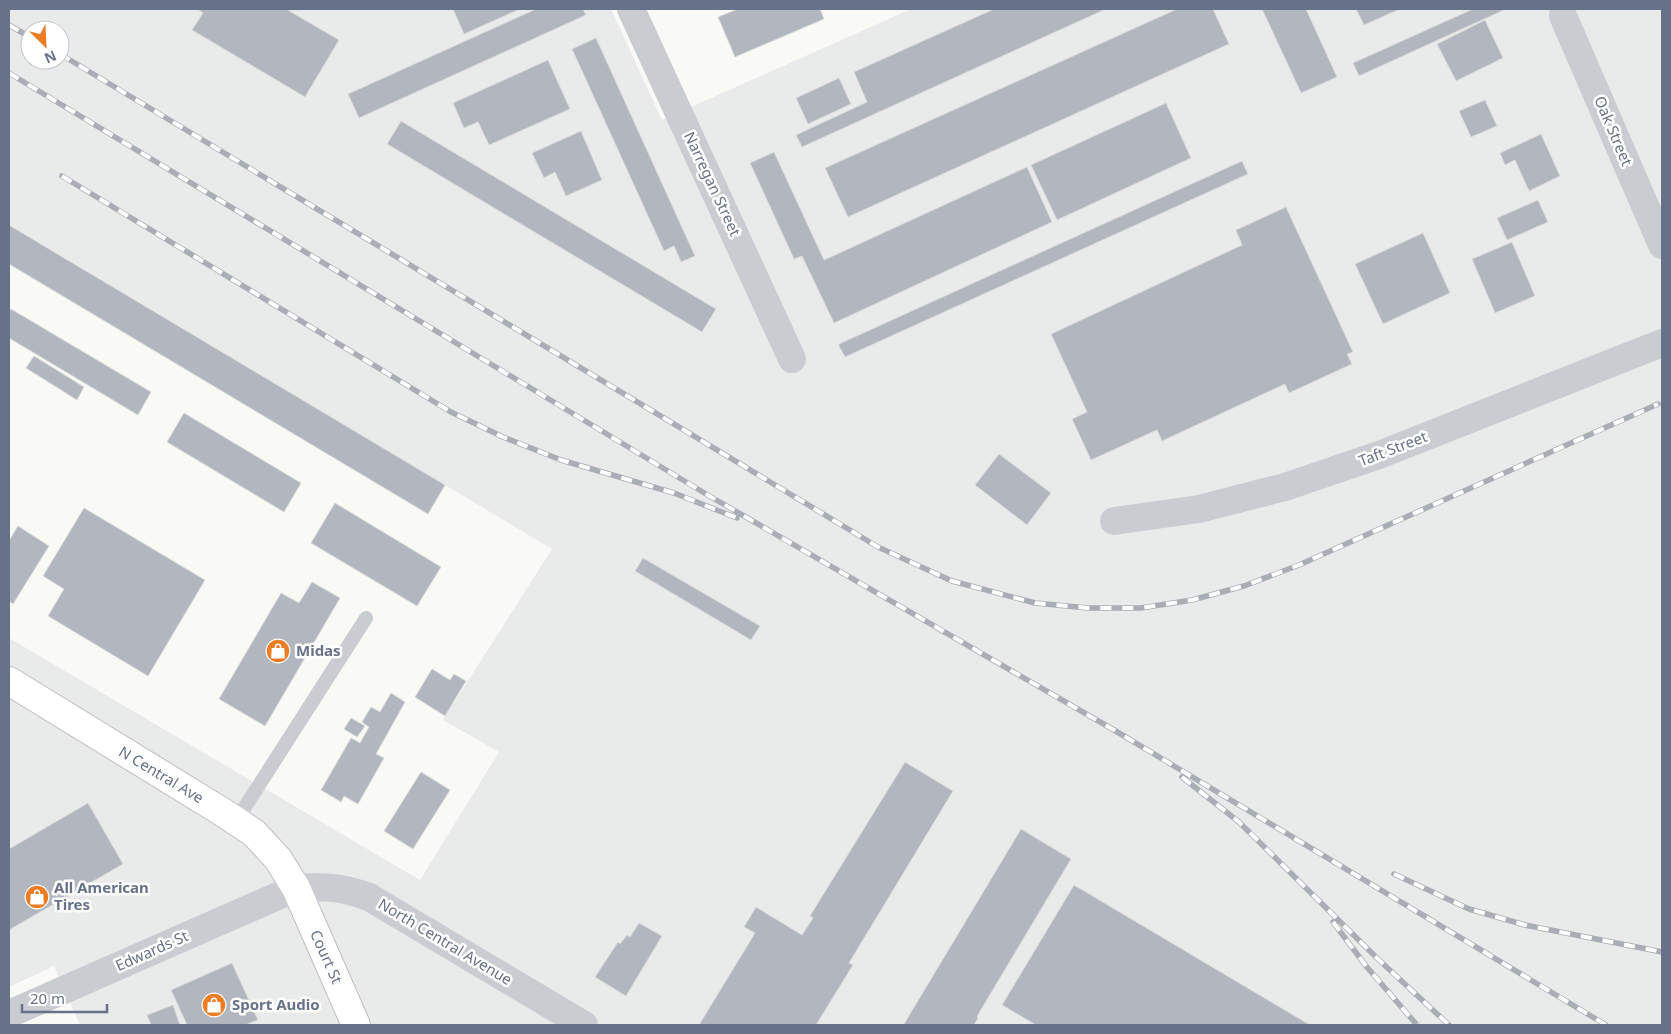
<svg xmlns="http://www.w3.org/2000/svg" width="1671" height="1034" font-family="'Noto Sans',sans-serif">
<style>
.built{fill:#e9eaea;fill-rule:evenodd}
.building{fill:#b1b6bf;stroke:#dadbd9}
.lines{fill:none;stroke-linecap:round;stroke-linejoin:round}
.primary-casing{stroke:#bcbec4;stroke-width:30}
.service{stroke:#c9ccd0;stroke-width:14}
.minor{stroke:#c9ccd0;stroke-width:28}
.tertiary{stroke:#c9ccd0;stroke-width:28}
.primary{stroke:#fff;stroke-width:28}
.rail-casing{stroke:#a9adb5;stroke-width:5.5}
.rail{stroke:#fff;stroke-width:4;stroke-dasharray:11;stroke-linecap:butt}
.labels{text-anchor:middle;stroke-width:5;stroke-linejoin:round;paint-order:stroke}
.street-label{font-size:15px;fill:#677289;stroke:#fff}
.poi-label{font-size:15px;font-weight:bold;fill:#677289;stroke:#fff;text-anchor:start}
</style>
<rect width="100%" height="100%" fill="#f9f9f6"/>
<path class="built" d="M9,9h602l51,111 249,-111h751v1016h-1582l-26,-59 -45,21v-349l411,242 79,-128 -56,-32 109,-171 -543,-325zM30,30h30v30h-30z"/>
<path class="building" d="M197,9h89l53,31 -34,57 -113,-67 11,-17z
M453,9h67l-56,25z
M536,9h47l3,6 -227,103 -11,-24z
M738,9h82l4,10 -89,38 -17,-40z
M994,9h112l-304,138 -6,-12 71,-33 -13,-30z
M1177,9h36l16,35 -381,173 -23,-49z
M1262,9h44l31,68 -36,16z
M1356,9h44l-36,16z
M1473,9h33l-147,67 -6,-13z
M1485,20l18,38 -47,23 -19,-37z
M596,38l99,218 -14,6 -7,-16 -10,5 -92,-202z
M548,60l22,49 -81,36 -11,-23 -14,6 -11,-25z
M839,78l12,26 -43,20 -12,-26z
M1485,100l12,26 -26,11 -12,-26z
M1166,103l25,55 -134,62 -26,-55z
M401,121l315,188 -14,23 -315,-188z
M581,131l21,49 -36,16 -11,-24 -11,6 -12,-25z
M1541,134l19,42 -31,15 -14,-31 -10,5 -5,-12z
M774,152l50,108 203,-93 25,55 -218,101 -32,-67 -8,3 -44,-96z
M1242,161l6,13 -403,183 -6,-11v-2z
M1538,200l10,22 -41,18 -10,-22z
M1286,207l67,145 -6,2 5,10 -63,29 -4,-9 -123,57 -5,-11 -66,30 -19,-41 15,-7 -36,-78 191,-89 -6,-15z
M9,225l436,260 -17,29 -419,-250z
M1423,233l27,60 -67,31 -28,-60z
M1512,242l23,54 -40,17 -23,-54z
M11,309l140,83 -13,23 -129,-77v-26z
M34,356l50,31 -7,13 -51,-32z
M184,413l117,70 -17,29 -117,-70z
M999,454l52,39 -24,32 -52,-40z
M335,503l106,64 -24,39 -106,-63z
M84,508l121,72 -57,96 -100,-60 16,-27 -21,-13z
M18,526l31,20 -36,58 -4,-3v-60z
M643,558l117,68 -9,14 -116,-69z
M312,582l28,16 -75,128 -46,-27 62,-106 18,10z
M432,669l18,11 4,-6 12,7 -21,35 -30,-19z
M391,693l14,9 -29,52 8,4 -26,46 -14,-8 -3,6 -20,-12 30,-52 9,5 9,-16 -7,-5 9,-15 9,5z
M351,718l14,8 -8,11 -13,-8z
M905,762l48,29 -104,172 4,2 -37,60h-117l56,-92 -11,-6 12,-20 46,28 11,-17 -3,-2z
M421,772l29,18 -37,59 -29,-18z
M88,803l35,61 -114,66v-81z
M1021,829l50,30 -92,154 -2,4 1,1 -4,7h-67l-3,-1z
M1074,885l236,140h-274l-34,-20z
M639,923l23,13 -36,60 -31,-19 23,-35 2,2 7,-9 3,2z
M232,963l26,57 -13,5h-58l-16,-35z
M173,1005l7,20h-29l-4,-10z"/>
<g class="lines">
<g class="primary-casing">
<path id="primary" d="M9,681l215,132 30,20 24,26 18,29 60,137"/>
</g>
<path class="service" d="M236,821l130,-203"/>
<path class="minor" d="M631,9l161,350
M1563,16l99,229
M1114,521l85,-12 86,-22 94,-32 283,-112"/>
<path class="tertiary" d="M9,1014l287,-126c30,-2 45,-1 73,9l215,128"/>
<use href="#primary" class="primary"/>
<g class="rail-casing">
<path id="rail" d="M9,25l21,12
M60,54l818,493 74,34 83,22 53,5h53l51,-8 52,-14 55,-21 359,-161
M9,73l697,421 408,236 492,295
M62,176l389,236 52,25 58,23 113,33 63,25
M1182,777l57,45 140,138 70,65
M1394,874l75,35 56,16 137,27
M1333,922l33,44 51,59"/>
</g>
<use href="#rail" class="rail"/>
</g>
<defs>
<g id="shop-disc" transform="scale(1.25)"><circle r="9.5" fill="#ec7d24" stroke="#fff"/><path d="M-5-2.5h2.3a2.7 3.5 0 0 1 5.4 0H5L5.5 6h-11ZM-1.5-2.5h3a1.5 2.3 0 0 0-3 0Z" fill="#fff"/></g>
</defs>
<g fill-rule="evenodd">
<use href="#shop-disc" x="278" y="651"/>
<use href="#shop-disc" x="37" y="897"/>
<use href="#shop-disc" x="214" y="1005"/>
</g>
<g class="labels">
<g class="street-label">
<text transform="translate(1613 131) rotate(67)" y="5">Oak Street</text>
<text transform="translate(712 184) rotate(65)" y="5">Narregan Street</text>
<text transform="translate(1393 449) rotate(-21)" y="5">Taft Street</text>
<text transform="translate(161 775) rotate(31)" y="5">N Central Ave</text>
<text transform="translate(445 942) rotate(31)" y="5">North Central Avenue</text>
<text transform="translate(152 951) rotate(-24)" y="5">Edwards St</text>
<text transform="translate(326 957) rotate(66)" y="5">Court St</text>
</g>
<g class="poi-label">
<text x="296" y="656">Midas</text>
<text x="54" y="893">All American<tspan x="54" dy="17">Tires</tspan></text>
<text x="232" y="1010">Sport Audio</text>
</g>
</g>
<rect width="1671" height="1034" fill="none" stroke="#677289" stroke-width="20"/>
<g transform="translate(45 45) rotate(156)"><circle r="24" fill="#ffffff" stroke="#c2c7d0"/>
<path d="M0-4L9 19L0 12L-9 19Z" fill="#ec7d24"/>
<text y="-8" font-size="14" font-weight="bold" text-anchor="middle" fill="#677289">N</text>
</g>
<path d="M22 1004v8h85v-8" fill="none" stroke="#677289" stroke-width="2.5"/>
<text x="30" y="1004" font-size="15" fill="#677289" stroke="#ffffff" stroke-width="4" paint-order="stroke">20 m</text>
</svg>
